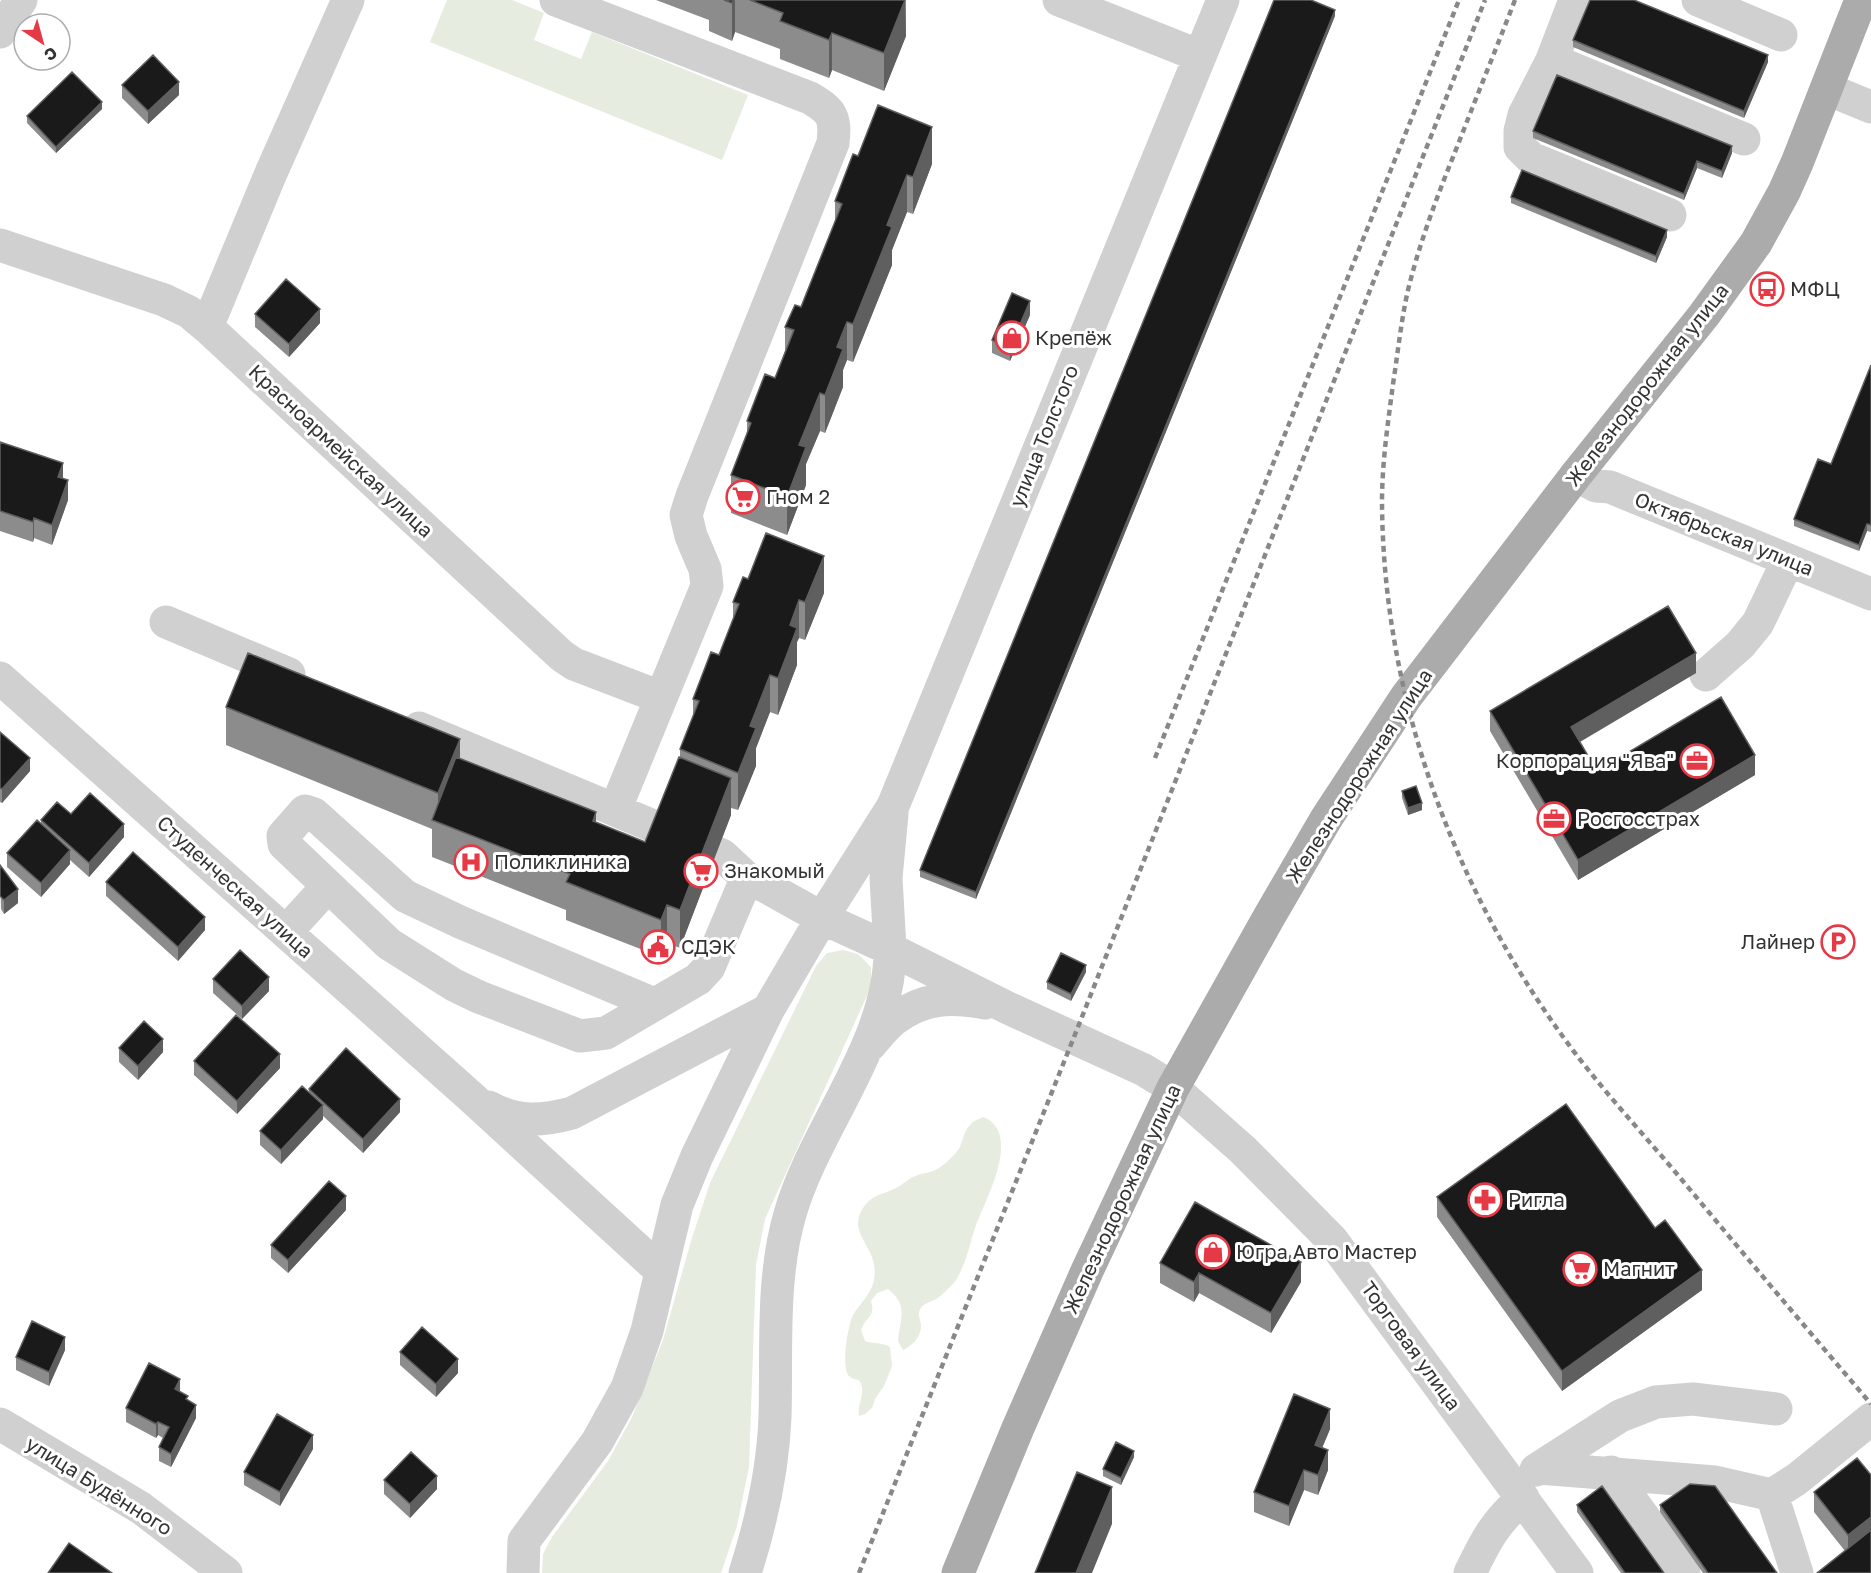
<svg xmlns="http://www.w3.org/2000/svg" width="1871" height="1573" font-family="'Golos Text',sans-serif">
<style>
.green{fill:#e6ecdf}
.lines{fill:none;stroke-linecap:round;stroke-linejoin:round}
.minor{stroke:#d0d0d0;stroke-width:33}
.major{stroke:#ababab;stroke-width:33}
.rail{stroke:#888;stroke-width:4.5;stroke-dasharray:6 4.5;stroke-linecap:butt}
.wall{fill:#8c8c8c}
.shaded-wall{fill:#5f5f5f}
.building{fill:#1a1a1a;stroke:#5f5f5f;stroke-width:1.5}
.labels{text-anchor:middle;stroke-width:6;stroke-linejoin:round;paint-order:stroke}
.poi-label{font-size:20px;fill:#333;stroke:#fff;text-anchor:start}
.street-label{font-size:20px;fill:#333;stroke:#fff}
</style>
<rect width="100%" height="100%" fill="#fff"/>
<path class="green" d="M447,0h65l32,13 -10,27 47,19 11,-27 156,63 -26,65 -292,-118z
M843,950l15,4 13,13v20l-106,232 -9,46 -7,202 -12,59 -16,47h-179l1,-19 9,-17 56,-76 24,-44 31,-77 28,-99 19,-58 106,-217 11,-13z
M983,1117c12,4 18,15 18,28 1,26 -17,59 -26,83 -6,18 -9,36 -19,52 -5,6 -13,15 -20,19 -5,3 -12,4 -15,9 -5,7 0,11 0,18 0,11 -9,20 -18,24l-5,-9c2,-23 11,-35 -10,-52l-11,4 -6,8c5,16 -5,15 -10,29l4,11c9,3 17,1 25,6l2,19 -8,20 -9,13 -3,9 -7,6 -6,2c-2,-13 8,-24 0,-36 -3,-1 -6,-1 -9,-3 -10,-7 -2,-52 3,-62 6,-10 16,-19 20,-31 11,-37 -32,-49 -7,-80 8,-10 22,-11 32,-17 5,-3 10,-8 15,-10 8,-4 18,-4 26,-9 7,-5 15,-12 20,-19 4,-8 5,-19 12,-25 2,-3 8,-5 12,-7z"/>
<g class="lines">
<path class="minor" d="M1059,0l141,56
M1575,0l-23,60 -28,55 -4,16v16l11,11 139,57
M1698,0l83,35
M0,32l21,-32
M1552,60l192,79
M1827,89l44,18
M0,245l164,55 25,12 18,15 355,329 12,8 86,33
M207,327l64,-154 77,-173
M1576,475l20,11 14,1 261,107
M166,622l123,52
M1706,675l34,-30 18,-22 30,-63
M0,678l470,418 191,175
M419,728l196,82 92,-224 -2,-17 -14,-33 -5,-21 6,-19 141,-353c3,-26 -1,-32 -23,-45l-254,-98
M615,810l50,21
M892,814l-6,64 4,71 118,59 136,62 29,18 70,62 89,90 245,333
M717,853l5,2 30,28
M286,932l42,-46
M654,1004l-194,-82 -55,-26 -91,-82 -9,-3 -22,25 1,8 105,100 65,41 25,12 101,39 26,-3 92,-54 11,-12 33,-78 10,-6 9,1 61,34 71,-112 330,-806
M870,1045c8,-9 16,-20 26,-27 29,-21 56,-21 89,-15
M489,1107c28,16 53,14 83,6l196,-103
M0,1424l141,84 85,65
M1539,1468l176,14 57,13 25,-16 74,-60
M1536,1470l84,-54 36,-14 37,-3 83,10
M1611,1472l73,101
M1772,1495l25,78
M523,1573l1,-32 73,-99 30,-54 20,-57 30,-126 20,-49 71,-146 54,-92 68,31c1,93 -75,178 -100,265 -19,65 -13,137 -15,203 -2,53 -14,106 -30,156
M1470,1573c16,-33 25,-51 53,-75"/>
<path class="major" d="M958,1573l60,-145 69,-157 86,-183 96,-171 57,-98 80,-122 170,-222 128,-160 52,-72 28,-51 13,-29 64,-163"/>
<path class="rail" d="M1515,0c-19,49 -39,98 -58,147 -19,47 -37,94 -49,143 -7,31 -10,62 -15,94 -5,39 -11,78 -11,118 1,190 68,378 179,532 35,49 77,94 116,140 64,77 129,154 194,230
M1155,758l304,-758
M859,1573l215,-536 411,-1037"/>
</g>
<path class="wall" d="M656,0h250v36l-22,55 -52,-21 -3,8 -49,-19v-10l-45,-17 -3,9 -23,-10v-11z
M1335,16l-359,883 -56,-22v-7z
M1573,40l195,22 -24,56 -171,-71z
M122,85l57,10 -31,29 -26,-26z
M102,109l-46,44 -29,-30v-7z
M1533,131l199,22 -10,25 -25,-10 -13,32 -151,-62z
M858,156l74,8 -19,50 -6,-2 -15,38v15l-39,97 -6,-2 -4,10v17l-18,46 -5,-2 -14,33v21l-19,50 -56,-22v-38l16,-41v-13l28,-43 10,-27v-24l16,-20 34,-85v-21z
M1511,197l156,40 -11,26 -145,-60z
M255,314l65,9 -31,34 -34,-30z
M1030,315l-20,46 -18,-8v-13z
M1871,365v167l-4,-1 -8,20 -65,-25v-7l37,-55z
M0,442l63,36 5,22 -16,45 -18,-7 -1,4 -33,-11z
M748,579l76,14 -19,47 -6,-2 -2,4v23l-19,50 -8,-3 -14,36v18l-18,44 -7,-2v7l-51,133 -13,-5 -6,14 -95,-37v-10l-134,-53v-28l-206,-84v-38l234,52 136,64 49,19 35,-84v-9l13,-32v-18l26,-44 14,-36v-17z
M1696,673l-116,69 17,29 158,4 -177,105 -88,-149v-20z
M0,732l30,39 -28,32 -2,-1z
M1402,791l20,19 -14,5 -6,-17z
M71,814l53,23 -35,40 -19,-17v4l-29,33 -34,-30v-14l34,-30v-3z
M0,865l18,38 -14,11 -3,-5z
M106,882l99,48 -27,31 -72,-65z
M1086,972l-15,29 -24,-12v-7z
M213,979l56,12 -27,28 -29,-26z
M119,1048l44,4 -25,28 -19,-18z
M194,1061l86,7 -43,46 -43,-39z
M309,1089l91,23 -37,41 -40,-37v3l-42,45 -21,-19v-14l49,-39z
M1437,1197l218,31 47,62 -140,101 -125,-174z
M346,1210l-58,63 -17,-15v-13z
M1160,1263l141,19 -30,51 -72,-40 -5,9 -34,-19z
M65,1350l-16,36 -33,-16v-13z
M400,1352l58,21 -22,24 -36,-32z
M180,1392l8,9 8,17 -25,49 -12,-6v-14l4,-9 -5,-3 -2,3 -30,-16v-14z
M1330,1429l-8,19 6,22 -10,25 -14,-5 -15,36 -35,-14v-20z
M313,1449l-33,57 -36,-21v-13z
M1134,1457l-13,28 -18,-9v-7z
M1871,1475v98l-26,-22 -31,-39v-20z
M384,1480l53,9 -27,29 -26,-24z
M1577,1505l87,68h-43l-44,-61z
M1660,1505l117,68h-74l-43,-61z"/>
<path class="shaded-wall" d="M733,0h2v32l-3,9v-38z
M905,0l1,36 -22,55v-38z
M1335,10v6l-359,883v-7z
M832,33v37l-3,8v-38z
M1768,55v7l-24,56v-7z
M179,82v13l-31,29v-13z
M102,102v7l-46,44v-6z
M932,127v37l-19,50v-37z
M1732,146v7l-10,25v-7z
M1697,161v7l-13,32v-6z
M907,175v37l-15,38v15l-39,97v-38l34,-99z
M1667,230v7l-11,26v-7z
M1030,301v14l-20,46v-13z
M320,309v14l-31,34v-13z
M847,322v38l-4,10v17l-18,46v-38l12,-48z
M820,393v38l-14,33v21l-19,50v-38l12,-52z
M63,463v20l-5,-6z
M68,480v20l-16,45v-20z
M34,518v20l-1,4v-20z
M1867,524v7l-8,20v-6z
M824,556v37l-19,47v-38z
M799,600v38l-2,4v23l-19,50v-37l12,-53z
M1696,653v20l-125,74v-20z
M770,675v37l-14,36v18l-18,44v-37l12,-47z
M460,739v38l-22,45v-29z
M1755,755v20l-177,105v-20z
M30,758v13l-28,32v-14z
M731,778v37l-51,133v-38z
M1422,803v7l-14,5v-7z
M596,812v38l-3,-29z
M124,824v13l-35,40v-14z
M70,850v14l-29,33v-14z
M18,889v14l-14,11v-14z
M667,905v38l-6,14v-37z
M205,917v13l-27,31v-14z
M1086,965v7l-15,29v-7z
M269,977v14l-27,28v-13z
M163,1039v13l-25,28v-14z
M280,1054v14l-43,46v-13z
M400,1099v13l-37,41v-14z
M323,1105v14l-42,45v-14z
M346,1196v14l-58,63v-13z
M1301,1262v20l-30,51v-20z
M1702,1270v20l-140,101v-20z
M1199,1273v20l-5,9v-20z
M65,1337v13l-16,36v-14z
M458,1359v14l-22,24v-13z
M180,1379v14l-5,-4z
M196,1405v13l-25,49v-13z
M1330,1409v20l-15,36v-20z
M158,1422v13l-2,3v-14z
M313,1435v14l-33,57v-14z
M1328,1450v20l-10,25v-20z
M1134,1451v6l-13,28v-7z
M1304,1470v20l-15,36v-20z
M437,1476v13l-27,29v-14z
M1112,1487v37l-20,49h-16z
M1871,1517v20l-23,18v-20z"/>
<path class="building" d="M724,0h9l-1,3z
M750,0h155l-21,53 -52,-20 -3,7 -49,-19 3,-8z
M1274,0h37l24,10 -359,882 -56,-22z
M1590,0h44l134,55 -24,56 -171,-71z
M153,55l26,27 -31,29 -26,-26z
M72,72l30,30 -46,45 -29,-31z
M1557,75l175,71 -10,25 -25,-10 -13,33 -151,-63z
M878,105l54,22 -19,50 -6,-2 -20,50 5,2 -39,97 -6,-2 -10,25 6,2 -18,46 -5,-2 -21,52 7,2 -19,50 -56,-22 20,-52 -4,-2 18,-47 10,4 19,-48 -9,-3 10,-22 6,2 41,-103 -7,-3 18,-47 5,2z
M1522,170l145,60 -11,26 -145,-59z
M286,279l34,30 -31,35 -34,-30z
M1012,293l18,8 -20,47 -18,-8z
M1871,365v160l-4,-1 -8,21 -65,-26 24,-60 13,5z
M0,442l63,21 -5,14 10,3 -16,45 -18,-7 -1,4 -33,-11z
M766,533l58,23 -19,46 -6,-2 -9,25 7,3 -19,50 -8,-3 -20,51 6,2 -18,45 -58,-24 19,-48 -6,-2 18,-47 8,3 20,-51 -6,-2 10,-25 5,2z
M1668,606l28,47 -125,74 26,44 124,-74 34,58 -177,105 -88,-149z
M248,653l212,86 -22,54 -212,-86z
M0,732l30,26 -28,31 -2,-1z
M456,757l140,55 -3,9 52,21 34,-85 52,21 -51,132 -13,-5 -6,15 -95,-38 4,-8 -138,-54z
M1416,786l6,17 -14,5 -6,-17z
M90,793l34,31 -35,39 -48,-43 16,-18 14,12z
M37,820l33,30 -29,33 -34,-30z
M133,852l72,65 -27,30 -72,-65z
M0,865l18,24 -14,11 -4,-4z
M240,950l29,27 -27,29 -29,-27z
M1061,953l25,12 -15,29 -24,-12z
M236,1015l44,39 -43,47 -43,-40z
M144,1021l19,18 -25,27 -19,-18z
M346,1048l54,51 -37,40 -54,-50z
M302,1086l21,19 -42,45 -21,-19z
M1566,1104l89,124 10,-8 37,50 -140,101 -125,-174z
M329,1181l17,15 -58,64 -17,-15z
M1195,1202l106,60 -30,51 -72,-40 -5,9 -34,-19z
M32,1321l33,16 -16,35 -33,-15z
M422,1327l36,32 -22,25 -36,-32z
M149,1363l31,16 -5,10 13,7 -2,3 10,6 -25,49 -12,-7 10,-20 -11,-5 -2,2 -30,-16z
M1294,1394l36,15 -15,36 13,5 -10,25 -14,-5 -15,36 -35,-14z
M277,1414l36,21 -33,57 -36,-20z
M1116,1442l18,9 -13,27 -18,-9z
M411,1452l26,24 -27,28 -26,-24z
M1857,1458l14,17v42l-23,18 -34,-43z
M1077,1472l35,15 -36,86h-41z
M1690,1484l25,2 62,87h-69l-48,-68z
M1602,1486l62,87h-39l-48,-68z
M1871,1530v43h-54z
M69,1543l43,30h-64z"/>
<defs>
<g id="bus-ring" transform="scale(1.725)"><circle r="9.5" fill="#fff" stroke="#e63946" stroke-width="1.5"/><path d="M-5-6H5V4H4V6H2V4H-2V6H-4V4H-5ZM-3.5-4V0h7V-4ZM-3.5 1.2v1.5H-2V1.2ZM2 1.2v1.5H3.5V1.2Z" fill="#e63946"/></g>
<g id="shop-ring" transform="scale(1.725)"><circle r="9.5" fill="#fff" stroke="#e63946" stroke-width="1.5"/><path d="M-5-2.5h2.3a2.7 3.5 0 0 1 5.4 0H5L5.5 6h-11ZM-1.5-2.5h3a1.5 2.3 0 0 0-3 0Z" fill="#e63946"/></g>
<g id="supermarket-ring" transform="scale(1.725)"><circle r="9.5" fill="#fff" stroke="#e63946" stroke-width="1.5"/><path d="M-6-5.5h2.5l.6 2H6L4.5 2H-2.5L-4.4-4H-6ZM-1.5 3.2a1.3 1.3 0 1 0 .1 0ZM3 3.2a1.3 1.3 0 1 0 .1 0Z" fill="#e63946"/></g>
<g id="office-ring" transform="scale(1.725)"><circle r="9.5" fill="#fff" stroke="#e63946" stroke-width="1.5"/><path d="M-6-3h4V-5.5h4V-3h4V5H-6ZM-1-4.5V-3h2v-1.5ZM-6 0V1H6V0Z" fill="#e63946"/></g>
<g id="hospital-ring" transform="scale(1.725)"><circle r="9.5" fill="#fff" stroke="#e63946" stroke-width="1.5"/><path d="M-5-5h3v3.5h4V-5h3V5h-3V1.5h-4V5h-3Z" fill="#e63946"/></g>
<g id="parking-ring" transform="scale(1.725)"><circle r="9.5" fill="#fff" stroke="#e63946" stroke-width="1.5"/><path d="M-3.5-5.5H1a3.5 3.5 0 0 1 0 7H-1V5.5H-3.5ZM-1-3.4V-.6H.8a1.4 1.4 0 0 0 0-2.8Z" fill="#e63946"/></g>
<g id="civic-ring" transform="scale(1.725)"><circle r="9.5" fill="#fff" stroke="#e63946" stroke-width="1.5"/><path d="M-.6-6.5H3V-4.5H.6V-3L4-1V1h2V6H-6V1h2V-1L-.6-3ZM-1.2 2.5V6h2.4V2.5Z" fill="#e63946"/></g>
<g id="pharmacy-ring" transform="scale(1.725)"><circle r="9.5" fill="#fff" stroke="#e63946" stroke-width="1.5"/><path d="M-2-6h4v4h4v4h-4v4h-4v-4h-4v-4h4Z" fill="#e63946"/></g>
</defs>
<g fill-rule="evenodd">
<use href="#bus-ring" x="1767" y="289"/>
<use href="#shop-ring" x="1012" y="338"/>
<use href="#supermarket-ring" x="743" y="497"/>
<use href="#office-ring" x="1697" y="761"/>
<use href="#office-ring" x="1554" y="819"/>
<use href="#hospital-ring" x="471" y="862"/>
<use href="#supermarket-ring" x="701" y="871"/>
<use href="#parking-ring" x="1838" y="942"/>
<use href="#civic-ring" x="658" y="947"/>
<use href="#pharmacy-ring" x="1485" y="1200"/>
<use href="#shop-ring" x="1213" y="1252"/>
<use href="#supermarket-ring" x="1580" y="1269"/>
</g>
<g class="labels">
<g class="poi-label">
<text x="1790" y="296">МФЦ</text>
<text x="1035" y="345">Крепёж</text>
<text x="766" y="504">Гном 2</text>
<text x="1674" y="768" text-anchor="end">Корпорация "Ява"</text>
<text x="1577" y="826">Росгосстрах</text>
<text x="494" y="869">Поликлиника</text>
<text x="724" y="878">Знакомый</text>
<text x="1815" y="949" text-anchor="end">Лайнер</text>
<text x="681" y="954">СДЭК</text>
<text x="1508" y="1207">Ригла</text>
<text x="1236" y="1259">Югра Авто Мастер</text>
<text x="1603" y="1276">Магнит</text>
</g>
<g class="street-label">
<text transform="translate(1647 385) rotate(-52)" y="7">Железнодорожная улица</text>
<text transform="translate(1044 436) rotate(-68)" y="7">улица Толстого</text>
<text transform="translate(341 451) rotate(43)" y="7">Красноармейская улица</text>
<text transform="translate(1724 534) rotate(22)" y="7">Октябрьская улица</text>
<text transform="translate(1359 776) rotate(-57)" y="7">Железнодорожная улица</text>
<text transform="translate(235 887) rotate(42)" y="7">Студенческая улица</text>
<text transform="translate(1122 1199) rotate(-65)" y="7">Железнодорожная улица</text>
<text transform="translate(1411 1346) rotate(54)" y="7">Торговая улица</text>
<text transform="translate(99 1486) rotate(32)" y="7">улица Будённого</text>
</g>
</g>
<g transform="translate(42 42) rotate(144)"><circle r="28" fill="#ffffff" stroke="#adadad" stroke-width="1.5"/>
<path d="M0-4.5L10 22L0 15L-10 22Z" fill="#e63946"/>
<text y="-9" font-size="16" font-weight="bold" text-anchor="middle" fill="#333333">С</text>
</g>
</svg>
